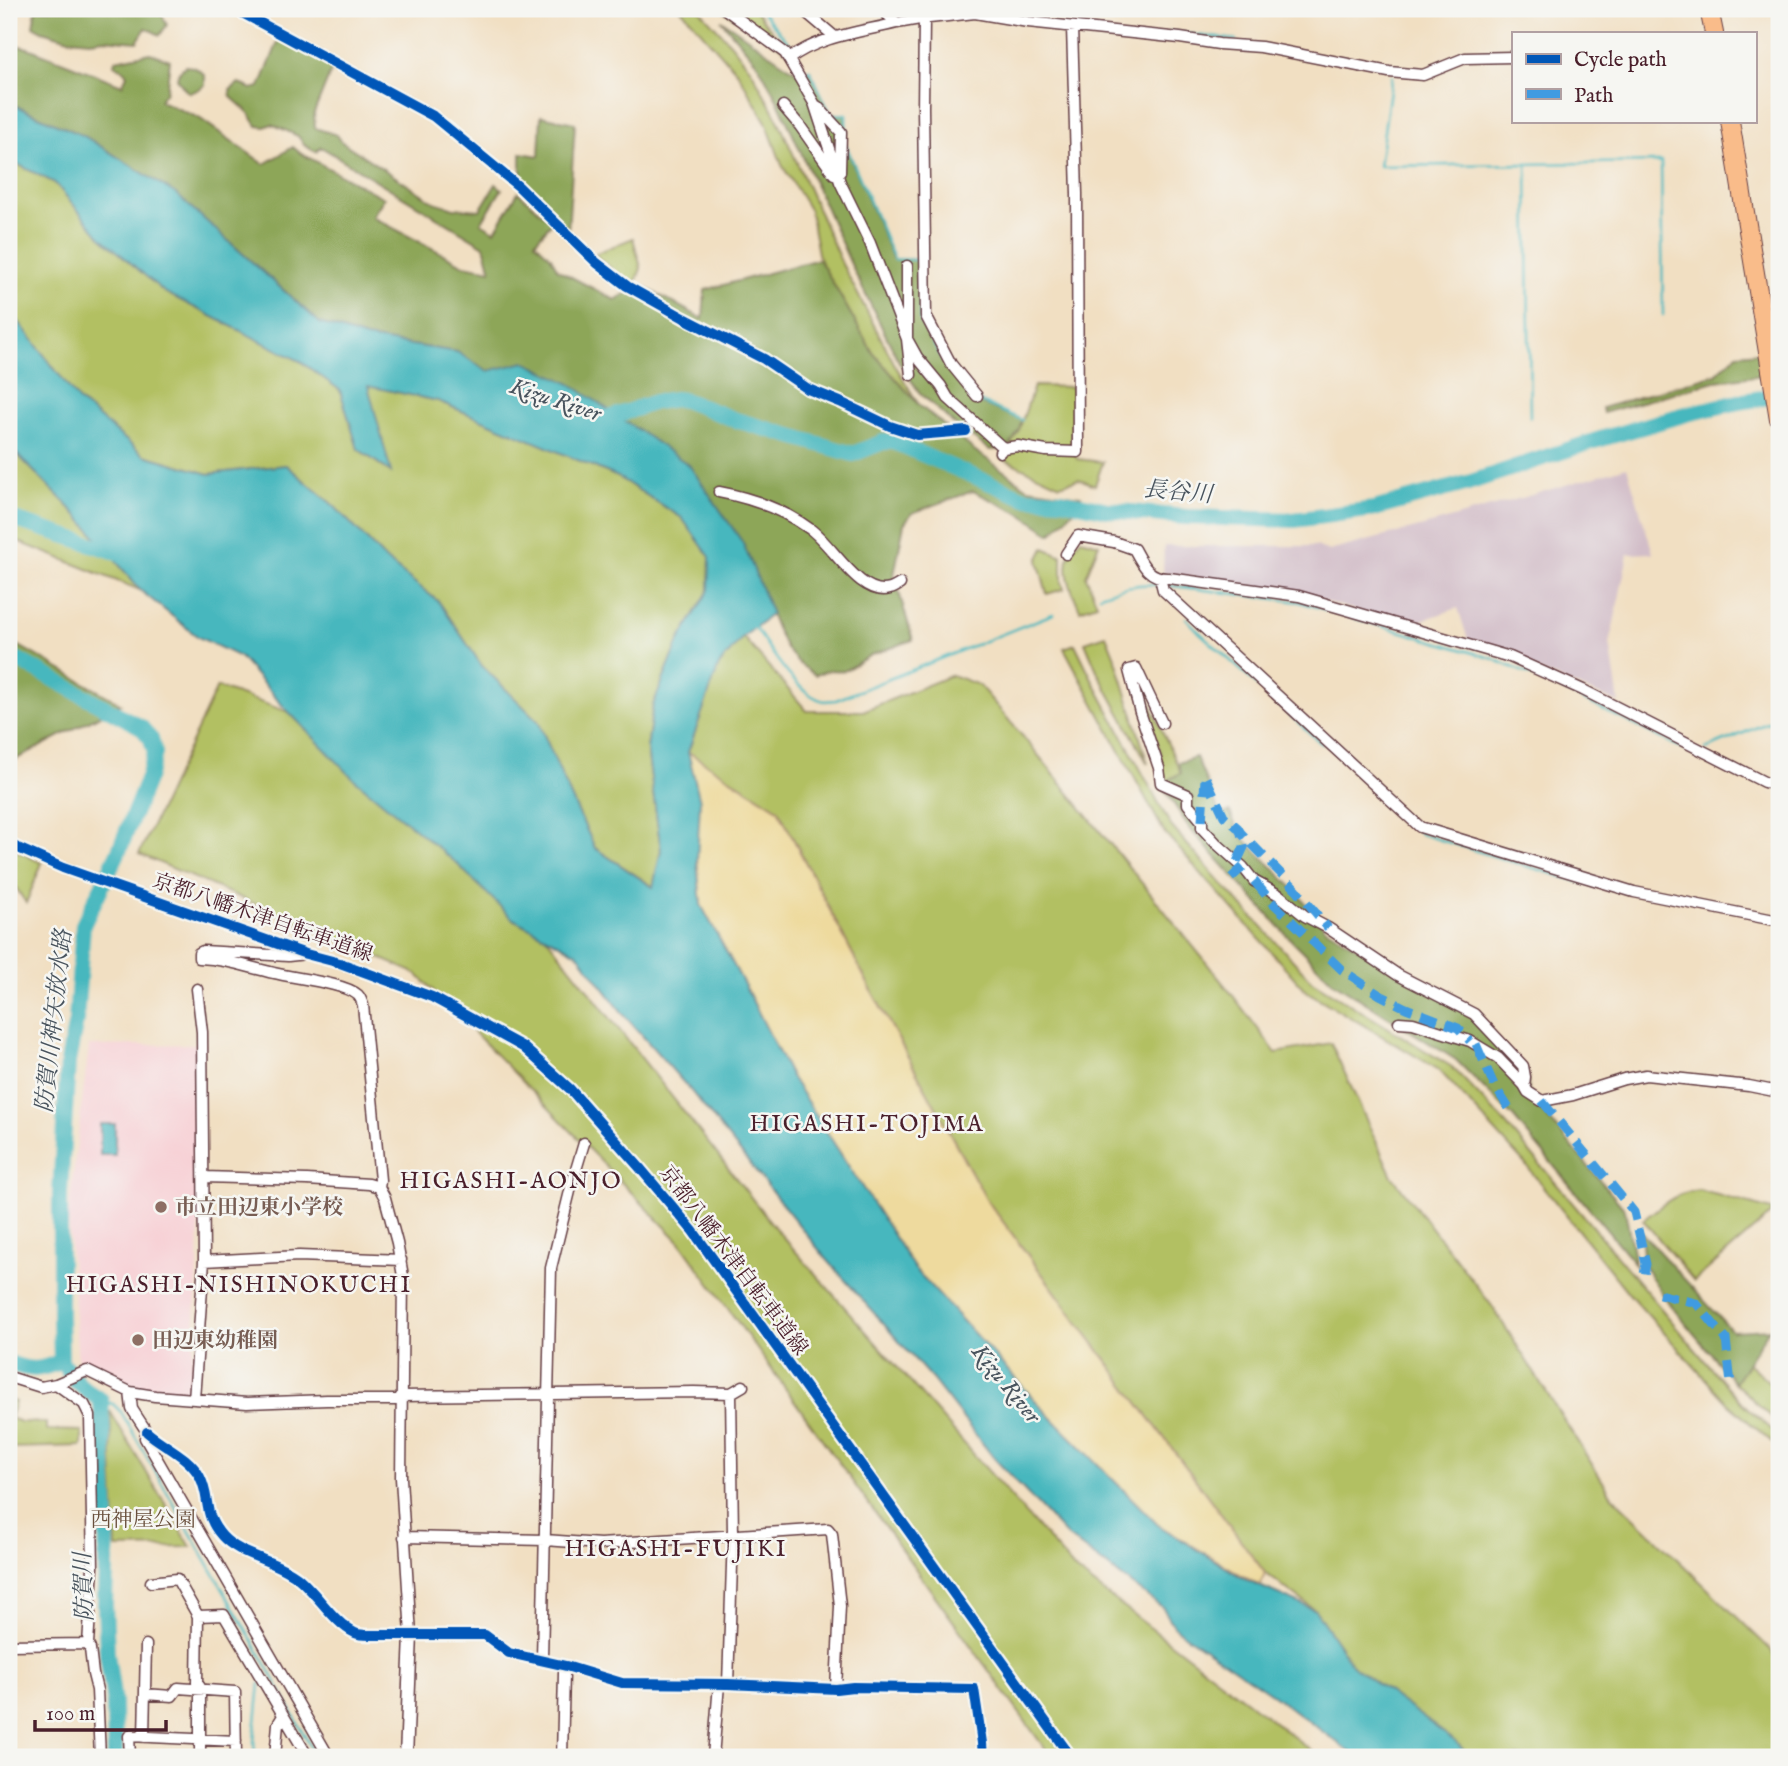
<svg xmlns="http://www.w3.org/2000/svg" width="1788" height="1766" font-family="'IM FELL English','Noto Serif JP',serif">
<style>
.built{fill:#f7cfd4}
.industrial{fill:#d2bdc8}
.green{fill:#b2c062;stroke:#7e7046;stroke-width:2}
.forest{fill:#8da658;stroke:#6c6242;stroke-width:2}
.sand{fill:#eeda9e;stroke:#9c7c64;stroke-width:2}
.water{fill:#47b7be;stroke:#486b74;stroke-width:2}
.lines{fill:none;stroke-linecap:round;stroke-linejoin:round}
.stream{stroke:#47b7be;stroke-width:2.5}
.river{stroke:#47b7be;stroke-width:16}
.minor-casing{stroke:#633c42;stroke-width:13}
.tertiary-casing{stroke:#633c42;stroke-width:15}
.trunk-casing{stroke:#633c42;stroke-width:20}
.minor{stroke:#fff;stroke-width:10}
.tertiary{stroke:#fff;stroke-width:12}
.trunk{stroke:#f9bc8a;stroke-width:18}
.quiet{stroke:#409be1;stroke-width:9;stroke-dasharray:18 9;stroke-linecap:butt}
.cycleway-casing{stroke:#f6f6f2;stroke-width:15}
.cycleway{stroke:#0057b8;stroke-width:10}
.education-dot{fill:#8d6e63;stroke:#f6f6f2;stroke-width:2.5}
.labels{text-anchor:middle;stroke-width:5;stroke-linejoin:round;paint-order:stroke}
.street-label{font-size:21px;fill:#4a1f2b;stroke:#f6f6f2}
.education-label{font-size:21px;font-weight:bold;fill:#785e54;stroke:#f6f6f2;text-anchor:start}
.park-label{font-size:21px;fill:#694f3c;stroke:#f6f6f2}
.water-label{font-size:23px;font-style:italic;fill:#49545e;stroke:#f6f6f2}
.neighbourhood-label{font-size:23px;letter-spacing:2px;fill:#4a1f2b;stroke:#f6f6f2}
</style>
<rect width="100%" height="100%" fill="#f6f6f2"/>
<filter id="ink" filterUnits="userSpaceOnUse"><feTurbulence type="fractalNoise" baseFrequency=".0143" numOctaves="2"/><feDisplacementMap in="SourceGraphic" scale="14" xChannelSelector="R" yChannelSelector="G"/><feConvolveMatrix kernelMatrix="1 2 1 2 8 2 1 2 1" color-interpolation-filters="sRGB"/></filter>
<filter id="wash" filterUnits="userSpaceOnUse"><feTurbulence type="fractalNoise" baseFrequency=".00686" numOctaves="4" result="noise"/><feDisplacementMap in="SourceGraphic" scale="28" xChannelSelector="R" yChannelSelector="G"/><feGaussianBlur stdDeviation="1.57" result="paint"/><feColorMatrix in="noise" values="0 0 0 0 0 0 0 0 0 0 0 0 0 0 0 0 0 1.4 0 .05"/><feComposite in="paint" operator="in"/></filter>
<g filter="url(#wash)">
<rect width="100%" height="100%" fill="#f1dfc2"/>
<path class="built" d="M196,1044l4,130 -2,91 -7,119 -9,9 -54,-8 -50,-22 -10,-147 21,-170z"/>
<path class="industrial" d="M1627,467l26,86 -25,1 -18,89 9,60 -150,-60 -11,-35 -50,17 -110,-31 -135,-21 1,-27h152l13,5 117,-31z"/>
<path class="green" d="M681,9h18l32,35 21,27 27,51 63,142 53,101 24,40 -46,-52 -54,-94 -9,-48 -28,-46 -16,-43 -28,-49z
M720,9h34l36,44z
M9,160l46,23 46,54 63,55 136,69 40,29 18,59 32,23 -23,-87 71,16 180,76 64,41 28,39 -1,33 -29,49 -27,66 -6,44 14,101 -7,37 -59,-39 -28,-60 -29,-67 -56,-55 -43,-64 -53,-42 -52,-54 -48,-41 -77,9 -65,-19 -65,-54 -70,-92z
M633,238l8,30 -5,14 -11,-2 -31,-26z
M1034,386l38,1v54l5,18 26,3 -8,23 -16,-6 -19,6 -59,-27c18,-21 24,-46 33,-72z
M9,446l72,73 59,71 -131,-52z
M1081,539l18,5 -13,32 11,28 -17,6c-7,-17 -18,-38 -10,-57 2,-5 8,-10 11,-14z
M1044,548l18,8v26l2,7 -17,5 -9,-34z
M1106,635l10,25 32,104 -50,-91 -13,-31z
M743,637l64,74h56l89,-36 27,10 51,60 201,248 45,60 55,-10 61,133 100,130 120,190 159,154 8,16v91h-309l-14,-15 -104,-77 -37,-55 -50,-37 -279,-374 -118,-215 -90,-175 -90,-57 31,-87z
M1075,644l20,41 76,141 50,57 91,98 140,86 55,58 198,236 37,42 37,33v12l-51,-44 -98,-109 -105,-131 -86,-94 -133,-79 -142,-159 -100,-184z
M1134,667l47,106 -20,11v-29z
M217,687l183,64 376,478 300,342 244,186h-269l-371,-515 -263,-268 -278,-120z
M9,847l33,16 -16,40 -17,-26z
M1699,1190l76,21 -81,70 -51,-61c18,-14 32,-28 56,-30z
M1748,1363l31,28v33l-44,-41z
M9,1399l6,3 -5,16 11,4 25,1v7l36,1v15l-73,2z
M110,1411l81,136 -75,1z"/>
<path class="forest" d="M36,9h123l8,16 -7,10 -14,-7 -9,14 -33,-3 -14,2 -21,-2 -27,-8 -9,-5z
M721,20c27,16 51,38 78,53l11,-3 20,44h16l-1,30 48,115 27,1v60l27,46 28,35 47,19 -3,10 -11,19 -18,1 -35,-25 -36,-33 -20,-30 -45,-91 -77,-172 -19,-35z
M280,37l53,29 -19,47 1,15 22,7 5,7 92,60 20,6 26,2 16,-26 6,5 -21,34 14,8 23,-39 34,30 -17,20 16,15 7,13 57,30 25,-15 63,34 2,-29 114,-31 54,94 46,52 55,45 54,38 53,8v7l-30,31 -30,-20 -48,-23 -61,22 -8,11 -10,51 19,65 -42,15 -27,16 -14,-1 -15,5 -14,-10 -14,-15 -11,-22 -33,-85 -218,-180 -37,8 -31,-19 -91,-14 -46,-15 -144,-129 -92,-58 -75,-33v-59l19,4 94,37 5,-10 -4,-6 -9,-5 1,-4 35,-7 20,7 -4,33 -3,2 -3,6 39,17 65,46 29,-17 7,6 84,45 -12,19 92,48 27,5 -7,-24 -163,-99 -5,5 -11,-6 -7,-10 -26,-12 -7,3 -8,-1 -8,-13 -18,-16 -1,-7 9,-7 12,6 9,-2z
M185,66c9,0 15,3 20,10v9c-16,12 -18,9 -28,-7l2,-6z
M541,116l34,7 -7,109 -47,-48v-31l18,3z
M1759,352l5,23 -49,6 -112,32 -1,-5 114,-34 21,-20z
M9,640l112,64 -112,59z
M1196,757l24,57 10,-2 9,22 57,57 29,37 147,88 54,55 3,21 7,12 89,106 10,54 -121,-146 -58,-58 -123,-78 -40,-40 -103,-113 -29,-45 20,-11 -3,-10z
M1641,1232l91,99 37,-2 -34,54 -65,-78 -26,-39z"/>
<path class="sand" d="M688,752l90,57 90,175 118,215 279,374 -5,13 -102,-61 -114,-115 -130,-142 -124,-193 -44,-87 -45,-83z"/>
<path class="water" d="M9,103l75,33 92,58 144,129 46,15 91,14 31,19 37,-9 46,22 118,81 54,78 29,71 -29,23 -24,28 -31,87 12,49 -3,61 4,43 45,83 44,87 124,193 130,142 114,115 90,56 67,29 37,55 104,77 14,15h-113l-81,-60 -100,-68 -13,-21 -96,-72 -73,-78 -62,-79 -108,-123 -133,-165 -66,-75 -48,-63 -64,-34 -59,-58 -100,-82 -71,-73 -43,-49 -42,-20 -58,-47 -59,-71 -72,-73v-137l70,92 65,54 65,19 77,-9 48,41 52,54 53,42 43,64 56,55 29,67 28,60 58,39 8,-37 -14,-101 6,-44 27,-66 29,-49 1,-33 -28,-39 -64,-41 -180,-76 -70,-15 23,86 -33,-23 -18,-59 -40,-29 -136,-69 -63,-55 -46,-54 -46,-23z
M100,1124h15v31h-15z"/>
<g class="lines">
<path class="stream" d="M760,9l33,39
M1170,32l66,8
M800,73l10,-3 21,45 15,-1v19
M1392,76l-13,90 282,-4 2,153
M845,143l49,116 26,1v60l23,41
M1527,165l3,252
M974,399l48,21
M1165,585l135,17 191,56 58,25 122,60 27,11
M1100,595c20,-7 37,-12 58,-10
M1186,618l13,14 123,112
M754,626c14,20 44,71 71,75 3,0 7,-1 11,-1l217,-86
M1706,749l73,-31
M1418,831l3,3 105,32 69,20
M101,1400l12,4 8,8 150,261 45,84
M255,1757l-1,-16 6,-57"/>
<path class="river" d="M598,422l57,-20 20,-3 9,1 52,20 117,34 30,-12h10l132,56 36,2 47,10 78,7 108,3 80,-11 94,-26 126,-42 92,-27 53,-12 40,-7
M9,518l116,37
M9,655l132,72 10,12 4,14 -7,25 -30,75 -35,72 -7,96 -8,41 -8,131v123l1,45
M61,1361c15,21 18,26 40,39l6,124 -2,81 2,48 7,50 1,54
M9,1363c22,8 30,8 52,-2"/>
</g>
</g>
<g filter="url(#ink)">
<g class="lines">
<g class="minor-casing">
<path id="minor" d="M235,9l198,107 85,70 79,77 30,23 57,32 80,41 44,30 32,13 50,24 27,9 49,-4
M725,9l60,44 29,50 26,79 30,61 37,96 10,18 24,29 7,12 55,50
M802,9l33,28
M881,9l16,14 23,-4 55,-6 53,9 152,16 39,6 42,3 128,25 34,3 42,-17 48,-1
M924,19l-1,89 3,208 25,48 26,32
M789,59c30,-23 72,-27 108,-36
M783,106l17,20 34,48
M817,106l24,26 -1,40
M907,266v73l4,36
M1000,452l3,-4 15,-2 28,5 32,1 -1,-258 -5,-167
M719,492c32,6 65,18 91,37 22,15 50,69 80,60 4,-1 7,-3 10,-5
M1066,554l12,-18 36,6 20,7c8,15 15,30 35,29l130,18 211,61 73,33 181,92 15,4
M1160,578l3,12 257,237 214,65 145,29
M1162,723l-26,-55 -7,2 11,42 19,56 2,15 27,12v9l14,17v7l14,15 27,24 11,14 25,14 26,21 23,12 70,47 76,39 49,52 2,11 -1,8
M306,954l-18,2 -85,-5 -4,2v5c28,1 48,9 75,15 19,5 71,10 84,22 2,2 4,7 5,10l17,175 -1,7
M1399,1022l14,1 57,18 28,17 26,27 4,7 14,9 31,-6 51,-16 22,-4 103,11 30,6
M204,1177l103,3 62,4 10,3 6,11 12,45 6,33 -2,202 10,157
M204,1261l95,-5 102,4
M9,1377l32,10 15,-3
M130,1392l2,17 15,23 -2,6 184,319
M401,1396l293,-4 37,1 12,-7
M194,1399l10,-138 -2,-229 -5,-43
M147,1432c16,14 42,24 53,45 11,22 2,36 22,59 18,20 54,24 75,41 19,15 38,47 58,56 4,2 11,2 15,2h115l24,18 57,13 56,17 106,1 108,5 17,-2 121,2 8,54 1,14
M404,1537l141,3 55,4 228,-15 4,5 8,72 -4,83
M151,1582l26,-3 21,37 -1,67 3,4v70
M198,1616l26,-1 84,142
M9,1645l79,-1
M542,1659l9,-391 21,-85 12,-40
M728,1684l5,-149 -2,-142
M145,1694l27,2 6,-8 57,4 1,65
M144,1737l2,-92
M100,1757l-3,-67 -4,-16 -3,-25 -2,-5 5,-77 -3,-151 -6,-12 -28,-20 31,-13 43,21 25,4 92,7 80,-3h74
M130,1757l-1,-21 107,5
M275,1757l3,-33 5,-8
M562,1757l2,-84 2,-7
M713,1757l6,-73"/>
</g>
<g class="tertiary-casing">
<path id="tertiary" d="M406,1757l5,-122"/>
</g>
<g class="trunk-casing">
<path id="trunk" d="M1709,9l5,24
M1730,121l49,298"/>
</g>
<use href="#minor" class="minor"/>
<use href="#tertiary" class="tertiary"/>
<use href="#trunk" class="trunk"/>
<path class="quiet" d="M1206,778l18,38 14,12 3,5 56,57 31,38
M1202,821l3,-42
M1237,862l7,-15 -3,-14
M1231,878l12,-11
M1254,881l17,20 71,69 38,25 26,13 52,20 12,13
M1476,1044l18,41 18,28
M1542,1101l92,111 12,52 -2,10
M1659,1294l37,9 30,36 5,45"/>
<g class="cycleway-casing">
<path id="cycleway" d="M235,9l198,107 85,70 79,77 30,23 57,32 80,41 44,30 32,13 50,24 27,9 49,-4
M9,844l54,24 243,86 34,9 92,34 91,50 47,42 70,79 53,63 378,526
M147,1432c16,14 42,24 53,45 11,22 2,36 22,59 18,20 54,24 75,41 19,15 38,47 58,56 4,2 11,2 15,2h115l24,18 57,13 56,17 106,1 108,5 17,-2 121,2 8,54 1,14"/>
</g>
<use href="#cycleway" class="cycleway"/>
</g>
</g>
<g class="education-dot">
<circle cx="161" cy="1207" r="7"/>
<circle cx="138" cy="1340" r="7"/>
</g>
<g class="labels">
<g class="street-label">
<text transform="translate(263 917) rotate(19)" y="7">京都八幡木津自転車道線</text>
<text transform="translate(734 1260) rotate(53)" y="7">京都八幡木津自転車道線</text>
</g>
<g class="education-label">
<text x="175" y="1214">市立田辺東小学校</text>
<text x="152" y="1347">田辺東幼稚園</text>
</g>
<g class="park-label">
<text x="143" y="1526">西神屋公園</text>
</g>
<g class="water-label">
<text transform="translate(556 399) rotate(18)" y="8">Kizu River</text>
<text transform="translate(1178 491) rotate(5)" y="8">長谷川</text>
<text transform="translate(53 1021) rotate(-84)" y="8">防賀川神矢放水路</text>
<text transform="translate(1007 1383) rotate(51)" y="8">Kizu River</text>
<text transform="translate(83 1587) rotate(-92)" y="8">防賀川</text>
</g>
<g class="neighbourhood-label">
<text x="867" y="1131">HIGASHI-TOJIMA</text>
<text x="511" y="1188">HIGASHI-AONJO</text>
<text x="239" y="1292">HIGASHI-NISHINOKUCHI</text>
<text x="676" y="1556">HIGASHI-FUJIKI</text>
</g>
</g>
<rect width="1788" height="1766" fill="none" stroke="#f6f6f2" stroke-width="35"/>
<rect x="1512" y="32" width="245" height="91" fill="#f6f6f2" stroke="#b1a0a2" stroke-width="2"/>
<rect x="1526" y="54" width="35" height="10" fill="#0057b8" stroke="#b1a0a2" stroke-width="2"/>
<text x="1574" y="66" font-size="21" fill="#4a1f2b">Cycle path</text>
<rect x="1526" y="89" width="35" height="10" fill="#409be1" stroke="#b1a0a2" stroke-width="2"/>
<text x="1574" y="102" font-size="21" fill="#4a1f2b">Path</text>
<path d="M35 1720v10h131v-10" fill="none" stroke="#4a1f2b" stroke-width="3.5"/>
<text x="46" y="1720" font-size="21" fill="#4a1f2b" stroke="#f6f6f2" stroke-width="5" paint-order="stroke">100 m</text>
</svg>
